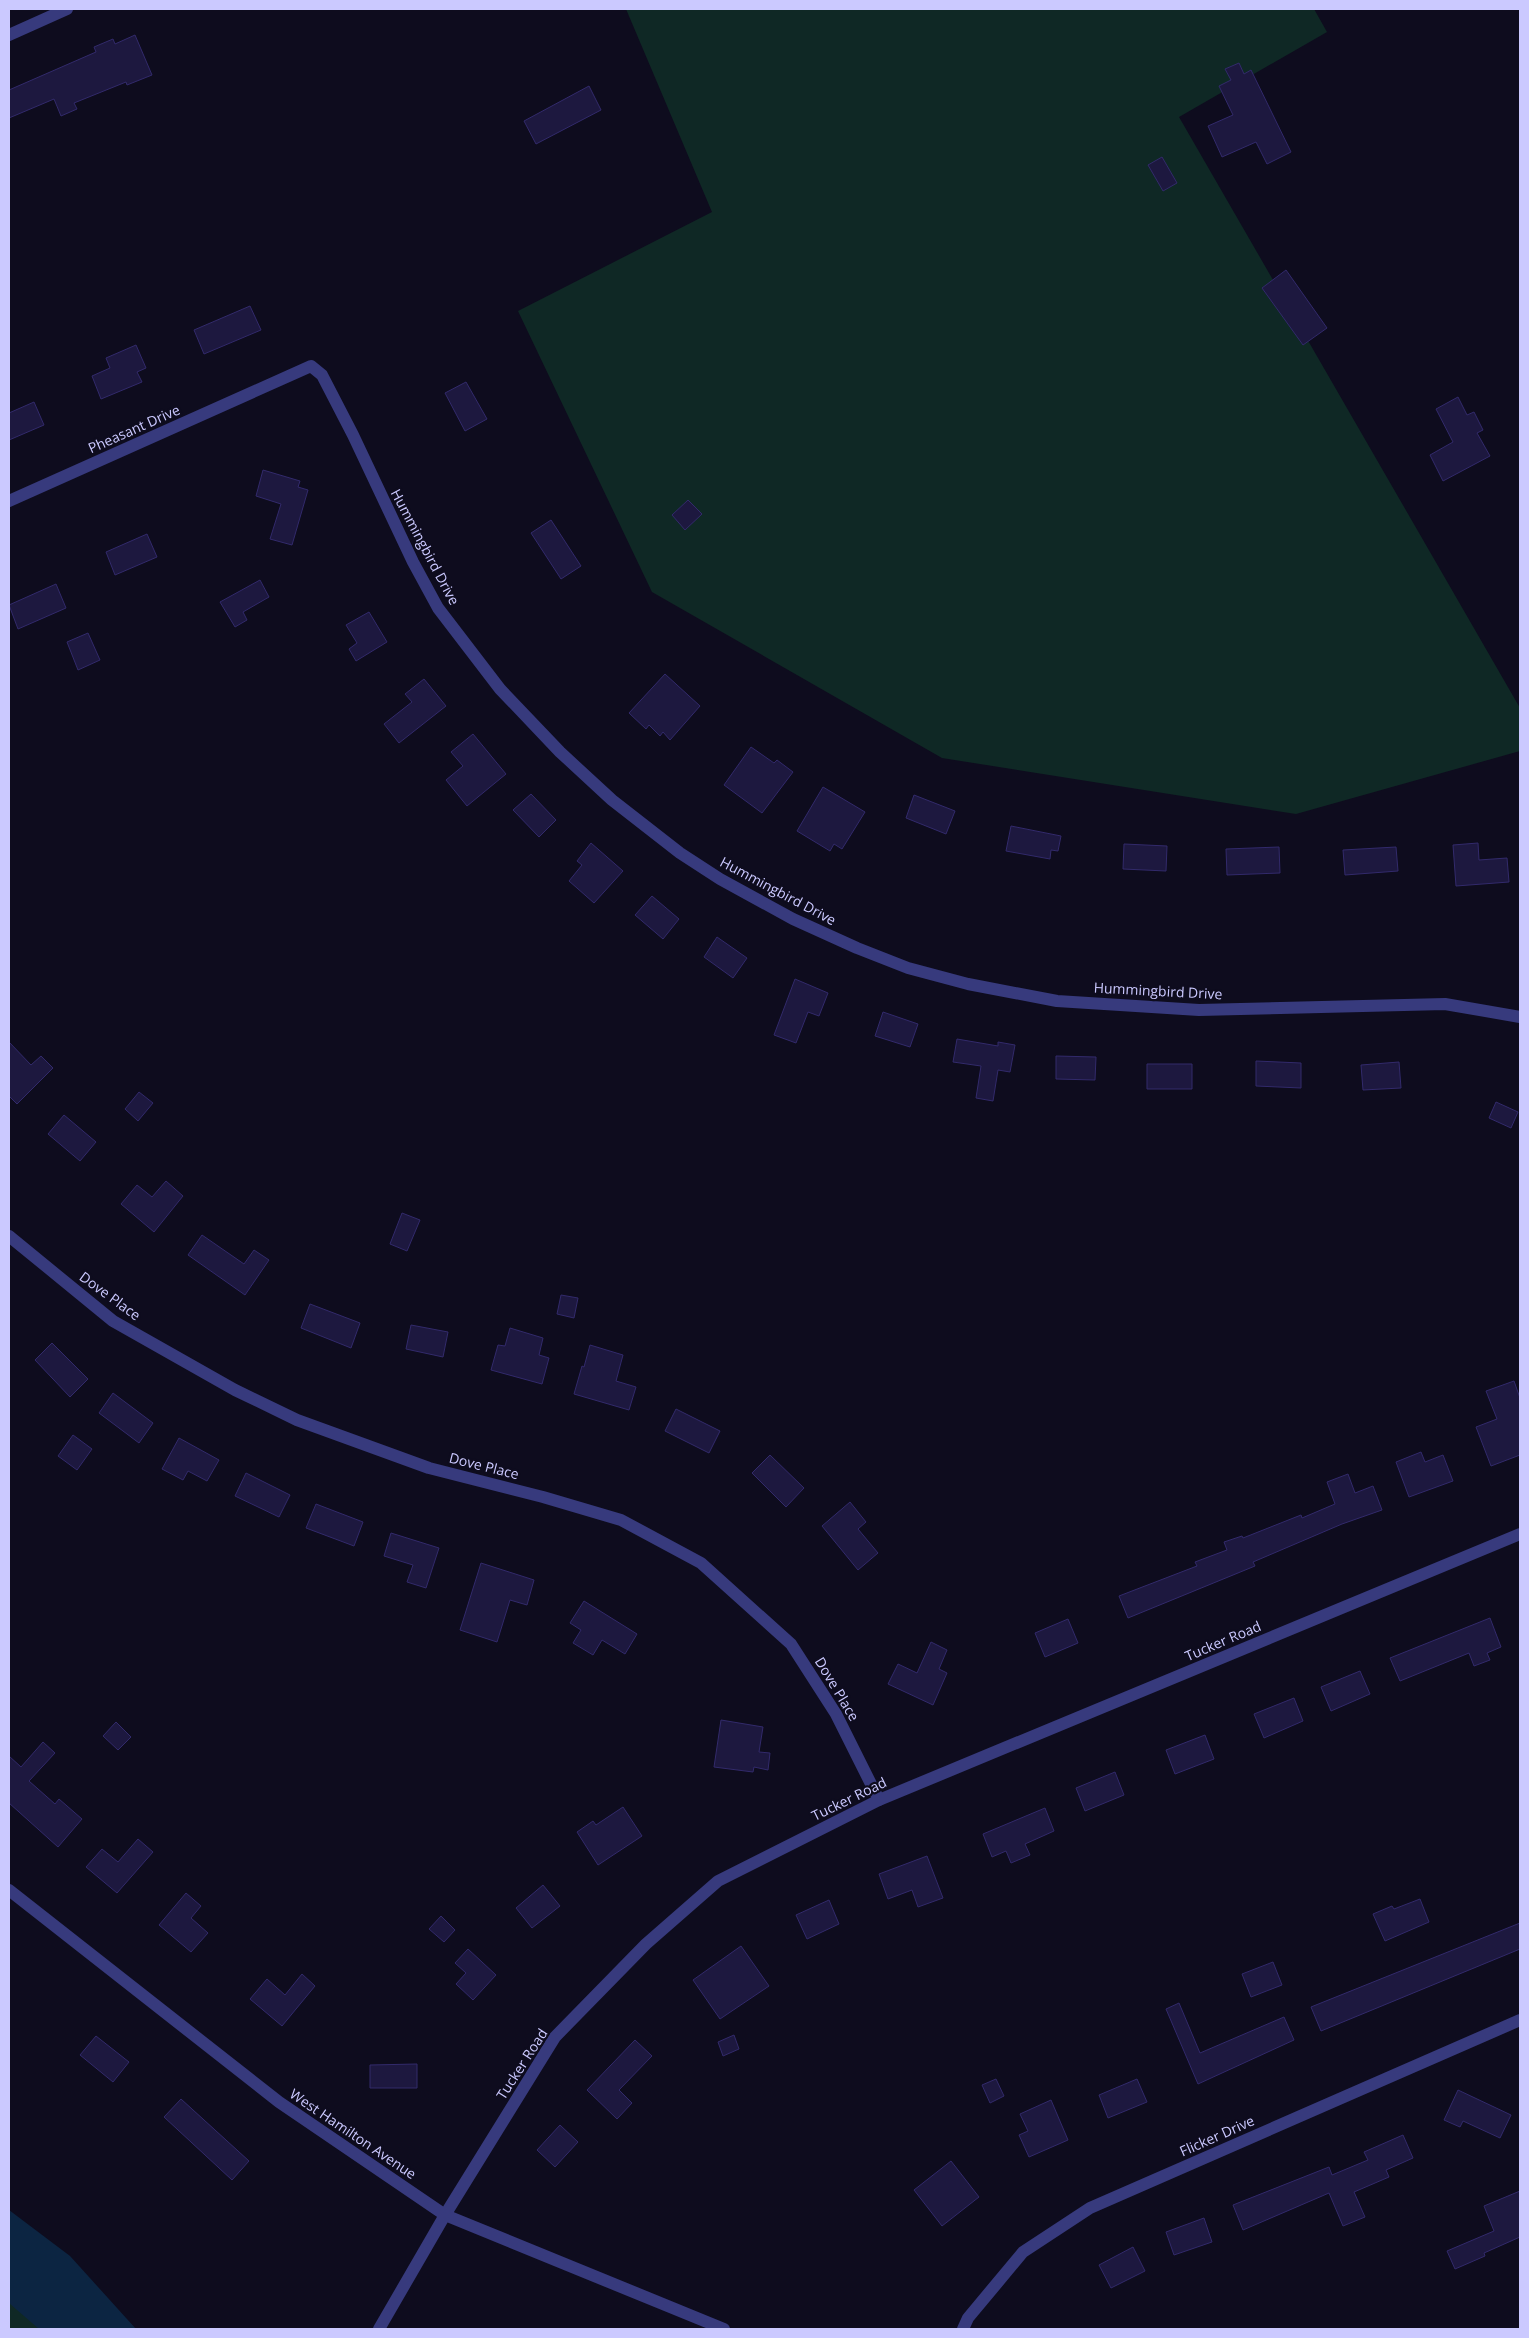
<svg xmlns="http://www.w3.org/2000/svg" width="1529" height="2338" font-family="'Open Sans',sans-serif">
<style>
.green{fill:#0f2825}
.water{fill:#0c2542}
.building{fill:#1d183f;stroke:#322a6b}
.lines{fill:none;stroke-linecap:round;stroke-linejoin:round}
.minor{stroke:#373a7d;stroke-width:12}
.tertiary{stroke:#373a7d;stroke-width:12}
.labels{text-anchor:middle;stroke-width:4.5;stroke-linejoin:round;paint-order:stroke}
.street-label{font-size:14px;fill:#cbc9ff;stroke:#0e0c1e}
</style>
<rect width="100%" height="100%" fill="#0e0c1e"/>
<path class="green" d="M626,9h688l13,23 -148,85 341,591v43l-224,63 -354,-56 -290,-166 -134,-281 194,-99z
M9,2287l52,42h-52z"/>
<path class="water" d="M9,2210l61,46 66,73h-97l-30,-26z"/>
<path class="building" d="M135,35l17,40 -25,10 -1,-3 -52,21 3,6 -16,7 -7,-17 -45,19v-28l87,-38 -2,-5 19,-8 2,5z
M1239,63l5,11 7,-4 40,82 -24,12 -11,-22 -34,15 -14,-31 25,-11 -14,-29 12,-6 -6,-11z
M589,86l12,24 -65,34 -12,-23z
M1162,157l15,26 -14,8 -15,-26z
M1286,270l41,58 -24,17 -41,-57z
M250,306l11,24 -57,24 -10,-24z
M136,345l10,23 -9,4 5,10 -41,17 -9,-23 18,-8 -4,-10z
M466,382l21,37 -22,12 -20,-38z
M1458,397l9,18 7,-3 9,18 -6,3 13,23 -47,25 -13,-26 23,-13 -17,-33z
M34,402l10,23 -35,15v-27z
M263,470l37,11 -2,6 10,3 -16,55 -22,-6 11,-35 -25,-8z
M688,500l14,14 -17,16 -13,-15z
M551,520l30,46 -20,13 -30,-46z
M147,534l10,23 -42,18 -9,-23z
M260,580l9,17 -26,15 4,8 -12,7 -15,-25z
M56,584l10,24 -48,21 -9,-24z
M369,612l18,30 -31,19 -7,-12 8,-6 -11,-18z
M88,633l12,27 -22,10 -11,-28z
M665,674l35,32 -30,34 -7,-8 -3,4 -11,-11 -3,4 -17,-16z
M424,679l22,27 -47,37 -15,-19 28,-22 -7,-8z
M473,734l33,40 -39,32 -21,-26 17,-14 -12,-14z
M751,747l23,16 3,-3 16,12 -31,41 -38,-28z
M823,787l42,25 -23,37 -8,-5 -4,7 -33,-20z
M531,794l25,26 -17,17 -26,-27z
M914,795l41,16 -9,23 -40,-16z
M1011,826l50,10 -3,15 -7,-1 -1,9 -44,-8z
M591,843l32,28 -29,32 -25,-22 13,-16 -5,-4z
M1478,843l1,17 28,-2 2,24 -53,4 -3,-41z
M1124,844l43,2 -1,25 -43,-2z
M1279,847l1,26 -53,2 -1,-26z
M1396,847l2,24 -53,4 -2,-25z
M652,896l27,23 -16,20 -28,-24z
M717,937l30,21 -14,20 -29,-21z
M795,979l33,14 -9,23 -11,-4 -12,31 -22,-8z
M883,1012l35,12 -8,23 -35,-11z
M957,1039l41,7v-4l17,3 -5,27 -12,-2 -5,31 -17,-3 5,-32 -28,-4z
M9,1042l22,23 10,-9 12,12 -36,36 -8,-8z
M1056,1056l40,1 -1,23 -39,-1z
M1256,1061l45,2v25l-45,-2z
M1399,1062l2,26 -38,2 -2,-25z
M1147,1064h45v25h-45z
M139,1092l14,11 -15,18 -13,-12z
M1496,1102l22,10 -7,16 -22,-10z
M64,1115l32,27 -16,19 -32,-27z
M166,1181l17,15 -29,36 -33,-28 16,-19 15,12z
M402,1213l18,7 -13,31 -17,-7z
M202,1235l42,29 10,-14 15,10 -24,35 -57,-40z
M561,1295l17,3 -4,20 -17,-4z
M310,1304l50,19 -9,25 -50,-20z
M411,1325l37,7 -5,25 -37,-8z
M510,1328l33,10 -4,17 10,3 -7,26 -51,-14 7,-25 7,1z
M52,1343l36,36 -18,18 -35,-37z
M590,1345l33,10 -7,26 20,6 -7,23 -55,-16 8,-28 2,1z
M1514,1381l6,17v57l-29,11 -15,-39 21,-8 -11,-28z
M113,1393l40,30 -14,20 -40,-30z
M676,1409l44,22 -11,22 -44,-22z
M73,1435l19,14 -15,21 -19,-14z
M179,1438l40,22 -12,21 -19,-10 -5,9 -21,-11z
M1421,1452l4,10 18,-7 10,26 -44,16 -13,-35z
M770,1455l34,33 -18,19 -34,-34z
M246,1473l44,22 -11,22 -44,-21z
M1348,1474l7,19 18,-7 9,24 -40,14 -89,38 2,4 -127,52 -9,-22 78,-30 -2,-4 32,-12 -3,-8 18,-6 1,2 58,-23 1,3 33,-14 -8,-22z
M850,1502l16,20 -8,7 20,24 -20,17 -36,-44z
M316,1504l47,18 -9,24 -48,-18z
M391,1533l48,15 -13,40 -19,-6 6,-17 -29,-9z
M481,1563l53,17 -7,25 -17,-5 -13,42 -37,-12z
M584,1601l53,33 -12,20 -23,-14 -9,15 -20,-12 8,-13 -11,-7z
M1490,1618l11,29 -14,6 3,7 -16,6 -5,-13 -69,28 -10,-23z
M1068,1619l10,24 -33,14 -10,-24z
M931,1642l16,8 -8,19 8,4 -14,32 -45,-21 10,-20 19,9z
M1360,1671l10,23 -39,17 -10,-24z
M1294,1698l9,23 -39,17 -10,-24z
M721,1720l42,7 -4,25 11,1 -2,17 -14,-3 -1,5 -39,-5z
M116,1722l15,15 -13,13 -15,-14z
M1205,1735l9,24 -39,15 -9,-24z
M43,1742l12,11 -26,28 26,23 4,-5 23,20 -24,28 -49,-44v-47l12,11z
M1115,1772l9,23 -39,16 -9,-23z
M623,1807l19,29 -44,29 -21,-33 16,-11 3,4z
M1045,1808l9,23 -29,13 5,11 -19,8 -5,-12 -14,6 -9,-23z
M138,1839l15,13 -36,41 -31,-26 16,-18 16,13z
M927,1856l16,42 -25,9 -6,-17 -24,9 -9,-25z
M543,1885l17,21 -28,22 -16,-20z
M186,1893l15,13 -10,12 17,15 -17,19 -32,-27z
M1420,1899l9,23 -44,19 -12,-27 19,-8 2,3z
M829,1900l10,24 -32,15 -11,-24z
M441,1916l14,14 -11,12 -15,-13z
M1520,1923v26l-199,82 -10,-24z
M741,1946l28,40 -49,33 -27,-39z
M468,1949l28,26 -23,25 -17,-16 10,-11 -11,-10z
M1273,1962l9,23 -31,12 -9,-23z
M302,1974l13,12 -33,40 -32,-27 17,-20 18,16z
M1179,2003l21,50 84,-36 10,23 -96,44 -32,-75z
M734,2035l5,14 -16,7 -5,-14z
M96,2036l33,26 -16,20 -33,-27z
M635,2040l17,16 -33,34 13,13 -15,16 -30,-29z
M417,2064v24h-47v-23z
M996,2079l8,17 -14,7 -8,-18z
M1137,2079l10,23 -39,16 -9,-23z
M1458,2090l53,25 -11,23 -37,-17 -3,6 -16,-7z
M181,2099l68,62 -17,19 -68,-63z
M1051,2100l17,40 -39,17 -10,-22 9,-4 -8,-17z
M560,2125l18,17 -23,25 -18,-17z
M1403,2135l10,23 -27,12 3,7 -35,15 11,25 -22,9 -14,-33 -86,37 -10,-25 96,-38 3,8 36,-15 -4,-8z
M951,2161l28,36 -37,29 -28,-36z
M1520,2191v46l-36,16 1,3 -30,13 -8,-18 47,-20 -10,-25z
M1204,2218l8,24 -38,13 -8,-23z
M1133,2247l12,24 -34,17 -12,-23z"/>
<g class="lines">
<path class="minor" d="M9,35l58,-26
M9,501l302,-135 11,9 31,60 60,127 25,46 62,81 60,63 52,48 68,53 40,26 73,40 64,29 51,20 60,16 89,17 142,9 246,-6 75,13
M9,1236l104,85 122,69 62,30 132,48 114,29 78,23 80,43 90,81 45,70 43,86
M963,2329l5,-11 55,-66 67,-44 430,-188"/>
<path class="tertiary" d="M9,1890l270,212 166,113 279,114
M379,2329l66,-114 110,-178 91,-93 72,-63 161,-81 641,-266"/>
</g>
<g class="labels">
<g class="street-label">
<text transform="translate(134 429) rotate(-24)" y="5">Pheasant Drive</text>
<text transform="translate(425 547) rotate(62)" y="5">Hummingbird Drive</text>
<text transform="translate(778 891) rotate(28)" y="5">Hummingbird Drive</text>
<text transform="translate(1158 991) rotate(3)" y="5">Hummingbird Drive</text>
<text transform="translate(110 1296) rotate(36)" y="5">Dove Place</text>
<text transform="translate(484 1466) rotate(14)" y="5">Dove Place</text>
<text transform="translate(1223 1641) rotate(-23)" y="5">Tucker Road</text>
<text transform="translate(837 1689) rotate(59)" y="5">Dove Place</text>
<text transform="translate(849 1799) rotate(-26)" y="5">Tucker Road</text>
<text transform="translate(522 2064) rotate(-57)" y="5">Tucker Road</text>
<text transform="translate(353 2134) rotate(34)" y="5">West Hamilton Avenue</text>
<text transform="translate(1217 2136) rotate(-24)" y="5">Flicker Drive</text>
</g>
</g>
<rect width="1529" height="2338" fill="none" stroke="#cbc9ff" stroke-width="20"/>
</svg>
